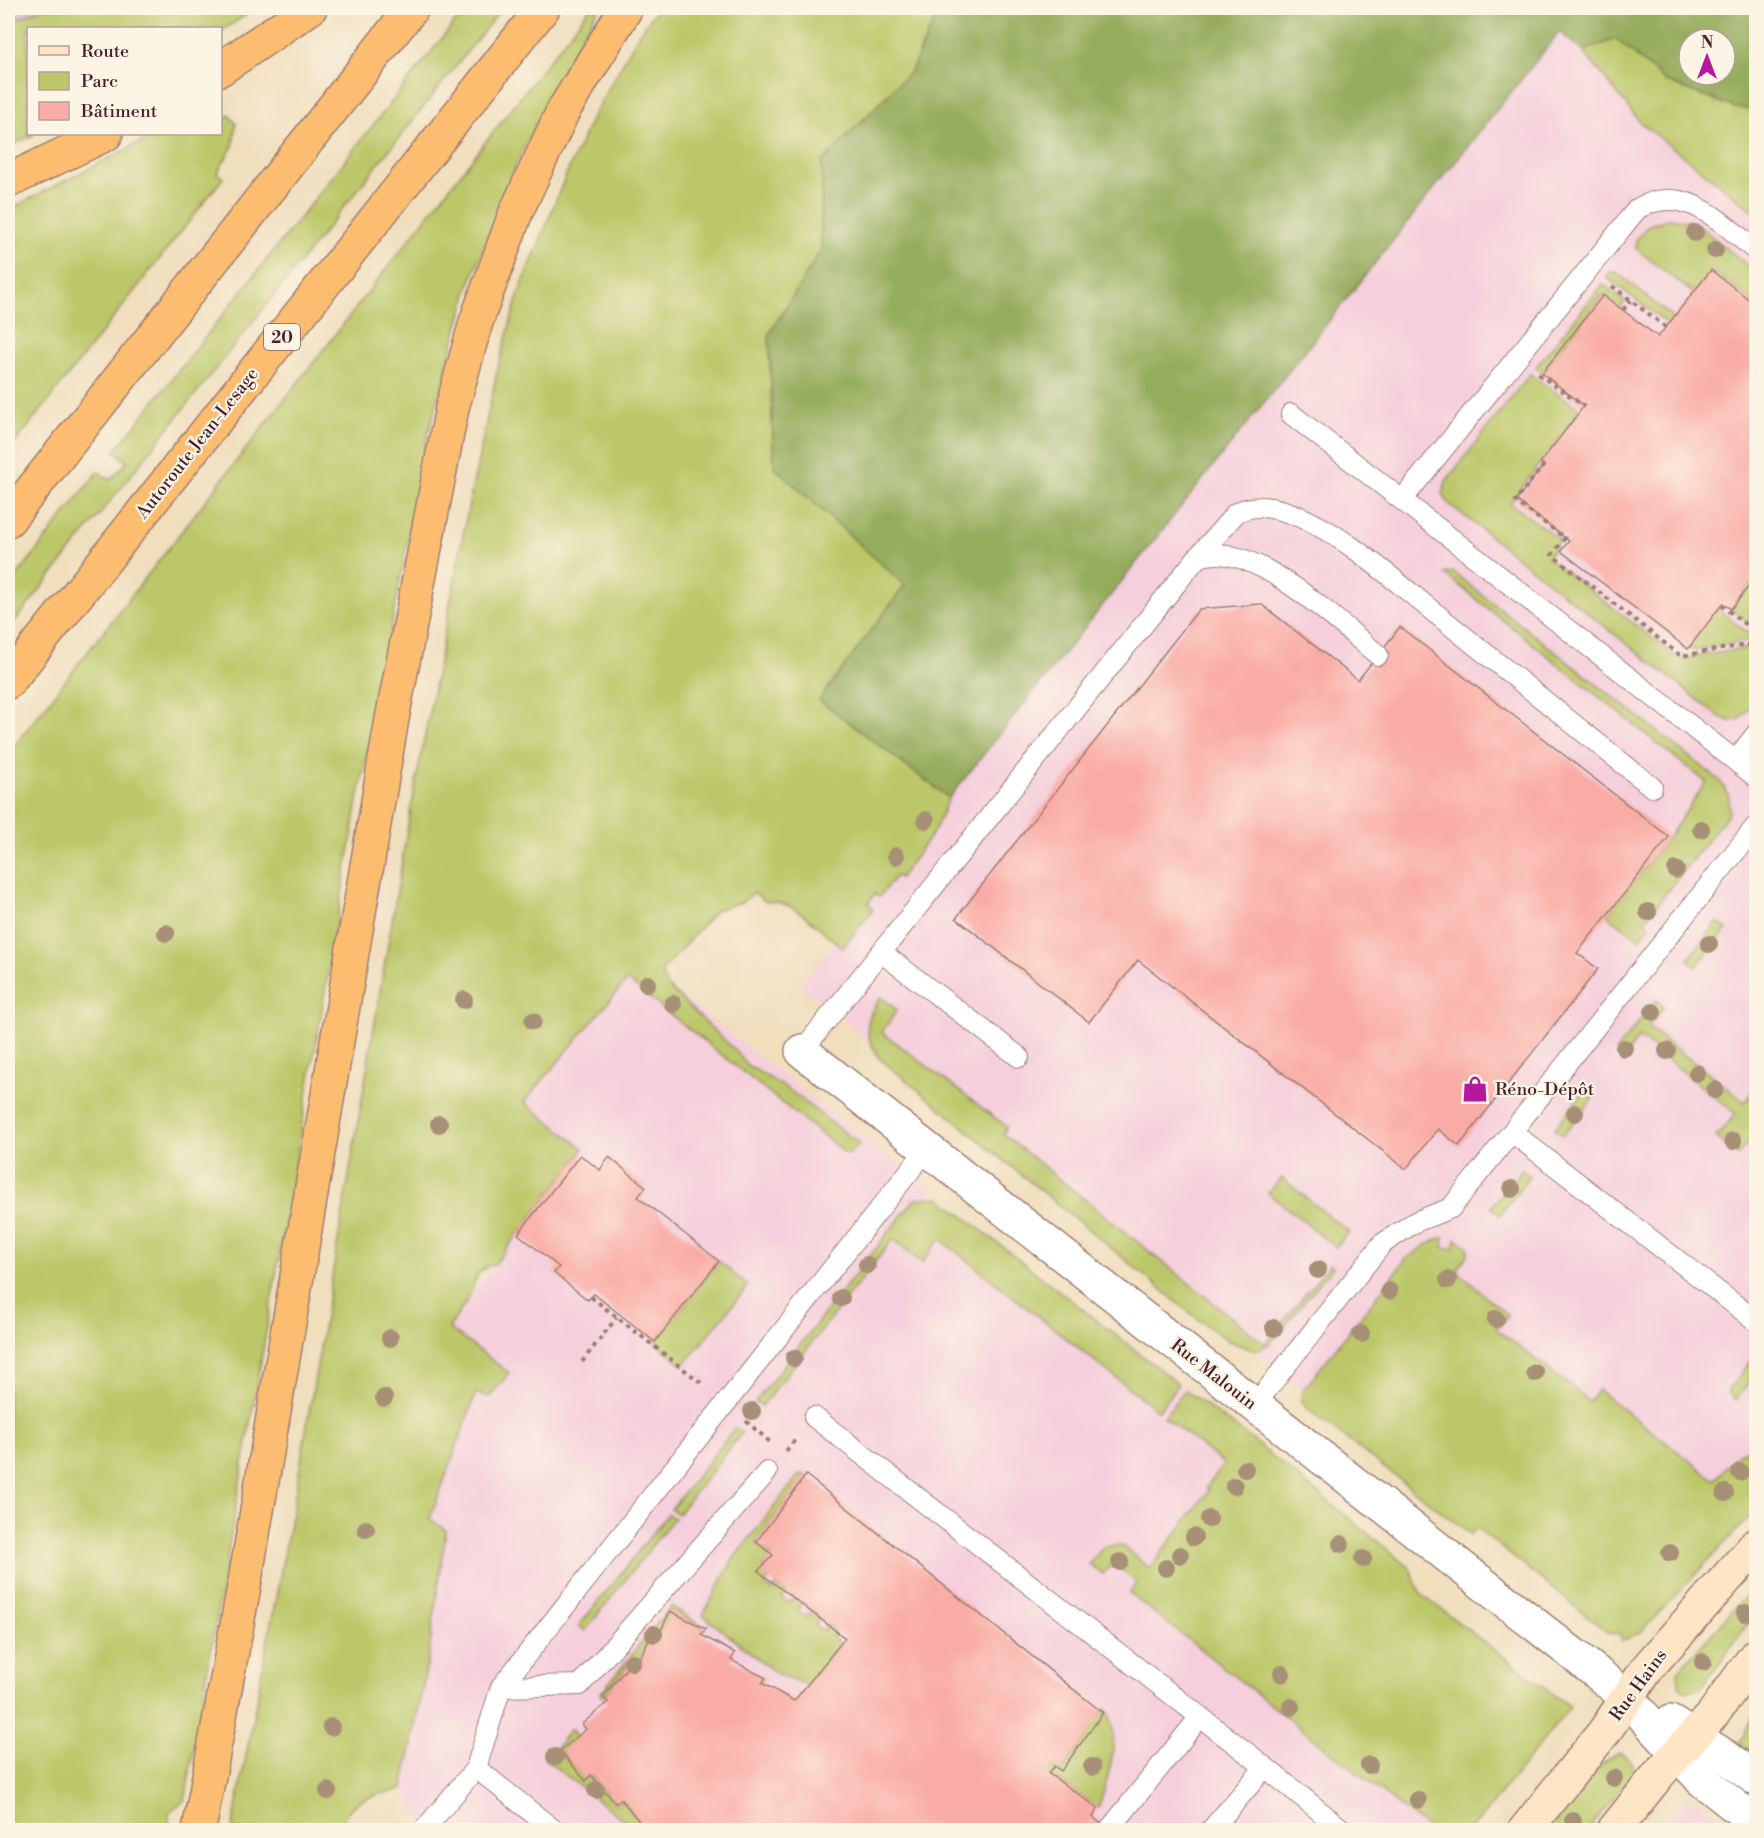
<svg xmlns="http://www.w3.org/2000/svg" width="1764" height="1838" font-family="'Libre Bodoni',serif">
<style>
.built{fill:#f5cfdb}
.industrial{fill:#d1bdcc}
.green{fill:#bbc768;stroke:#82734a;stroke-width:1.5}
.forest{fill:#94ac5c;stroke:#6f6644;stroke-width:1.5;fill-rule:evenodd}
.building{fill:#f9aca5}
.lines{fill:none;stroke-linecap:round;stroke-linejoin:round}
.lane-casing{stroke:#9d7e74;stroke-width:22}
.street-casing{stroke:#9d7e74;stroke-width:36}
.secondary-casing{stroke:#9d7e74;stroke-width:36}
.highway-casing{stroke:#9d7e74;stroke-width:36}
.path{stroke:#9d7e74;stroke-width:4;stroke-dasharray:4.5 4.5;stroke-linecap:butt}
.lane{stroke:#fff;stroke-width:20}
.street{stroke:#fff;stroke-width:33}
.secondary{stroke:#fee5c5;stroke-width:33}
.highway{stroke:#fcbd6f;stroke-width:33}
.tree{fill:#a79077}
.labels{text-anchor:middle;stroke-width:4.5;stroke-linejoin:round;paint-order:stroke}
.shield{fill:#fcf5e5;stroke:#7f5f63;stroke-width:1.5}
.shield-label{font-size:16px;font-weight:bold;fill:#4a1f2b}
.street-label{font-size:18px;fill:#4a1f2b;stroke:#fcf5e5}
.poi-label{font-size:18px;fill:#4a1f2b;stroke:#fcf5e5;text-anchor:start}
</style>
<rect width="100%" height="100%" fill="#fcf5e5"/>
<filter id="ink" filterUnits="userSpaceOnUse"><feTurbulence type="fractalNoise" baseFrequency=".0167" numOctaves="2"/><feDisplacementMap in="SourceGraphic" scale="12" xChannelSelector="R" yChannelSelector="G"/><feConvolveMatrix kernelMatrix="1 2 1 2 8 2 1 2 1" color-interpolation-filters="sRGB"/></filter>
<filter id="wash" filterUnits="userSpaceOnUse"><feTurbulence type="fractalNoise" baseFrequency=".008" numOctaves="4" result="noise"/><feDisplacementMap in="SourceGraphic" scale="24" xChannelSelector="R" yChannelSelector="G"/><feGaussianBlur stdDeviation="1.35" result="paint"/><feColorMatrix in="noise" values="0 0 0 0 0 0 0 0 0 0 0 0 0 0 0 0 0 1.4 0 .05"/><feComposite in="paint" operator="in"/></filter>
<g filter="url(#wash)">
<rect width="100%" height="100%" fill="#f0debd"/>
<path class="built" d="M1559,32l197,155v1323l-11,11 -339,-262 -103,131 -48,-39 -26,-10 -34,-24 -316,-259 -12,-19 -67,-54z
M640,964l611,475 -122,154 301,237h-998l-14,-13 -15,-28 25,-130 18,-129 -16,-10 46,-127 -27,-65 20,-31 115,-147 -60,-48z
M1698,1800l40,30h-76l23,-28z"/>
<path class="industrial" d="M8,8h73l-73,30z"/>
<path class="green" d="M43,8h214l-36,23 -1,-3h-192v106h7l-27,13v-124z
M466,8h36l-494,622v-43l90,-115 12,8 17,-18 -12,-11z
M590,8h9l-33,55 -48,96 -15,37 -34,90 -41,149 -70,365 -173,1000 -16,12v18h-161v-1076z
M658,8h282l-29,63 -89,91 -1,89 -52,84 5,132 131,118 -85,115 129,98 -15,33 -34,47 -4,-2 -17,21 -4,-3 -7,9 5,6 -30,39c-23,-17 -47,-49 -77,-46l-12,-9 -12,9 -26,8 -55,62 6,14 70,66 10,13 41,24 71,55 -11,11 -221,-175 -103,122 60,47 -90,116c-19,2 -19,20 -26,33 -5,10 -13,20 -19,30l60,45 -19,24 -14,-4 -46,126 16,11 -18,129 -25,130c-28,7 -55,6 -63,41h-108l62,-328 116,-688 60,-315 28,-132 21,-74 47,-118 26,-57 48,-86z
M1616,39l51,43 69,26 20,1v104l-115,-90 -58,-72z
M229,115l7,8 -3,23 -16,27 6,5 -215,274v-242l148,-76h64l1,-14z
M1671,218l24,5 61,49v33l-45,-35 -18,23 -57,-44v-10l13,-14z
M1610,272h6l57,46 -4,7 -63,-48z
M1603,284l22,18 -5,7 -18,-14 -60,78 -6,-6z
M1530,374l51,36 -71,93 50,37 -13,17 133,102 76,-12v52l-17,21 -10,1 -9,-4 -272,-214 -5,-9 3,-13z
M1453,572l265,207c10,12 13,19 11,34l-85,108 6,5 -10,13 -33,-24 62,-78 37,-55 -261,-208z
M1756,577v52l-25,-20z
M1718,609l38,31 -62,10 -6,-1z
M1717,922l10,7 -31,38 -8,-7z
M881,997l16,13 -15,22 125,95 -4,7 262,210 65,-80 3,3 -63,77 -15,7 -26,-10 -34,-24 -316,-259c-15,-23 -16,-38 2,-61z
M1656,1000l8,7 -16,20 97,75 11,-16v46l-18,23 -22,-18 20,-23 -97,-77 -15,20 -8,-6z
M1585,1090l9,7 -31,38 -9,-6z
M1522,1170l8,6 -30,39 -9,-8z
M1282,1178l67,54 -13,15 -68,-54z
M927,1197l13,1 238,186 -20,27 -218,-172 -18,24 -29,-24 -131,167 -7,-4 159,-202z
M1444,1237l-1,10 11,2 2,-10 12,8v8l-11,16 51,45 -12,13 93,72 9,-11 117,90 24,-27 6,-3 11,5v55l-115,122 -19,9 -3,-8 -6,1 -7,-3 -129,-103 -6,6 -165,-126 -5,-8 2,-10 103,-131 22,-15z
M719,1261l29,25 -65,80 -28,-24z
M1756,1354v19l-20,27 -9,-8z
M1185,1390l66,49 158,128 12,27 149,113 -99,123h-41l-301,-237 8,-10 -24,-20 -10,11 -14,-10 14,-17 18,-2 29,23 59,-78 -3,-2 18,-24 -60,-47z
M735,1428l7,5 -64,81 -7,-5z
M799,1475h7l-50,67 17,13 -14,16 10,8 -5,5 8,7 4,-5 10,7 -4,5 6,5 6,-5 7,6 -4,7 9,6 4,-6 9,7 -4,7 8,6 4,-6 9,6 -4,6 8,7 -33,41 -31,-12 -73,-58 31,-57z
M668,1514l6,4 -89,113 -6,-5z
M1756,1585v28l-56,76 -14,3 -7,-6 -1,-15z
M671,1606l35,23 -36,-18 -14,30 -7,-2 -15,31 -7,-4 -24,31 -3,-3z
M1105,1708c19,23 2,75 -7,100l-50,-35 6,-7 8,5z
M1756,1713v45l-17,-16 5,-7 1,-7z
M571,1729l6,8 -17,15 26,28 5,-5 25,29 5,-5 25,31h-10l-90,-70z
M1619,1753l9,4 5,7v9l-45,57h-38l55,-69z"/>
<path class="forest" d="M940,8h816v101l-20,-1 -69,-26 -51,-43 -33,12 -24,-19 -610,766 -130,-98 86,-115 -131,-118 -5,-133 52,-83 1,-89 89,-91zM1689,39h36v36h-36z"/>
<g id="blocks">
<path class="building" d="M1711,270l45,35v272l-25,32 -8,-6 -35,46 -127,-98 8,-10 -53,-41 28,-35 -4,-2 44,-57 -42,-33 61,-78 55,42z
M1261,604l97,76 42,-53 269,210 -92,116 21,16 -139,177 -21,-17 -32,40 -268,-209 -49,62 -133,-104 243,-309z
M580,1155l20,15 9,-13 37,30 -8,10 81,64 -64,81 -61,-48 -6,6 -34,-27 5,-6 -41,-33z
M806,1475l297,238 -42,58 -7,-5 -6,7 50,35 -5,9 16,13h-451l-6,-6 -6,6 -25,-31 -5,5 -25,-29 -5,6 -26,-30 26,-22 -4,-5 26,-22 -5,-5 25,-31 6,4 15,-31 7,2 14,-30 36,18 -5,6 34,18 -4,7 35,18 -4,5 32,18 51,-63 -87,-67 15,-16 -17,-13z"/>
</g>
</g>
<g filter="url(#ink)">
<use href="#blocks" fill-opacity="0" stroke="#9d7e74" stroke-width="1.5"/>
<g class="lines">
<g class="lane-casing">
<path id="lane" d="M1756,251c-34,-28 -72,-70 -119,-42l-235,291 354,277
M1291,414l111,86
M1196,559l40,-46c14,-8 33,-7 48,-2 54,17 107,67 151,102 72,58 144,116 217,174
M1736,760l20,-26
M882,953l137,104
M802,1051l394,-492c50,-27 145,66 182,96
M1513,1133l243,188
M1254,1406l128,-162 33,-22 36,-14 305,-382
M814,1417l451,350
M501,1687l79,-2 187,-213
M476,1768l25,-81 426,-538
M424,1830l52,-62 78,62
M1109,1830l91,-113
M1211,1830l54,-63 78,63"/>
</g>
<g class="street-casing">
<path id="street" d="M802,1051l795,622 29,24 76,83 54,43
M1670,1722l52,32 34,25"/>
</g>
<g class="secondary-casing">
<path id="secondary" d="M1525,1830l79,-98 45,-66 107,-121
M1614,1830l44,-55 55,-61 43,-59"/>
</g>
<g class="highway-casing">
<path id="highway" d="M220,69l90,-61
M8,181l98,-47
M8,520l404,-512
M8,682l535,-674
M199,1830l46,-249 147,-862 60,-311 24,-86 40,-110 47,-101 63,-103"/>
</g>
<path class="path" d="M1612,286l55,42
M1623,310l8,-10
M1538,374l46,32
M1544,465l-29,36 50,37 -13,17 129,101 75,-13
M1721,605l35,28
M591,1297l113,88
M582,1362l35,-45
M746,1421l24,21
M786,1451l10,-12"/>
<use href="#lane" class="lane"/>
<use href="#street" class="street"/>
<use href="#secondary" class="secondary"/>
<use href="#highway" class="highway"/>
</g>
<g class="tree">
<circle cx="1695" cy="233" r="9"/>
<circle cx="1715" cy="250" r="9"/>
<circle cx="926" cy="820" r="9"/>
<circle cx="1701" cy="829" r="9"/>
<circle cx="896" cy="856" r="9"/>
<circle cx="1676" cy="870" r="9"/>
<circle cx="1648" cy="912" r="9"/>
<circle cx="166" cy="933" r="9"/>
<circle cx="1709" cy="944" r="9"/>
<circle cx="647" cy="984" r="9"/>
<circle cx="464" cy="1000" r="9"/>
<circle cx="673" cy="1004" r="9"/>
<circle cx="1653" cy="1012" r="9"/>
<circle cx="533" cy="1021" r="9"/>
<circle cx="1624" cy="1048" r="9"/>
<circle cx="1667" cy="1051" r="9"/>
<circle cx="1697" cy="1073" r="9"/>
<circle cx="1715" cy="1090" r="9"/>
<circle cx="1575" cy="1113" r="9"/>
<circle cx="439" cy="1124" r="9"/>
<circle cx="1733" cy="1141" r="9"/>
<circle cx="1512" cy="1189" r="9"/>
<circle cx="867" cy="1265" r="9"/>
<circle cx="1318" cy="1270" r="9"/>
<circle cx="1448" cy="1280" r="9"/>
<circle cx="1389" cy="1291" r="9"/>
<circle cx="841" cy="1298" r="9"/>
<circle cx="1496" cy="1319" r="9"/>
<circle cx="1274" cy="1328" r="9"/>
<circle cx="1361" cy="1334" r="9"/>
<circle cx="390" cy="1338" r="9"/>
<circle cx="794" cy="1358" r="9"/>
<circle cx="1535" cy="1373" r="9"/>
<circle cx="384" cy="1398" r="9"/>
<circle cx="752" cy="1411" r="9"/>
<circle cx="1245" cy="1469" r="9"/>
<circle cx="1740" cy="1472" r="9"/>
<circle cx="1234" cy="1486" r="9"/>
<circle cx="1725" cy="1493" r="9"/>
<circle cx="1209" cy="1519" r="9"/>
<circle cx="366" cy="1529" r="9"/>
<circle cx="1194" cy="1537" r="9"/>
<circle cx="1341" cy="1544" r="9"/>
<circle cx="1670" cy="1553" r="9"/>
<circle cx="1180" cy="1555" r="9"/>
<circle cx="1363" cy="1559" r="9"/>
<circle cx="1120" cy="1562" r="9"/>
<circle cx="1166" cy="1568" r="9"/>
<circle cx="1745" cy="1613" r="9"/>
<circle cx="654" cy="1634" r="9"/>
<circle cx="632" cy="1662" r="9"/>
<circle cx="1703" cy="1662" r="9"/>
<circle cx="1282" cy="1674" r="9"/>
<circle cx="1291" cy="1707" r="9"/>
<circle cx="331" cy="1727" r="9"/>
<circle cx="555" cy="1757" r="9"/>
<circle cx="1369" cy="1765" r="9"/>
<circle cx="1092" cy="1767" r="9"/>
<circle cx="1614" cy="1778" r="9"/>
<circle cx="596" cy="1790" r="9"/>
<circle cx="328" cy="1791" r="9"/>
<circle cx="1418" cy="1800" r="9"/>
<circle cx="1573" cy="1821" r="9"/>
</g>
</g>
<defs>
<g id="shop-bare" transform="scale(2.07)"><path d="M-5-2.5h2.3a2.7 3.5 0 0 1 5.4 0H5L5.5 6h-11ZM-1.5-2.5h3a1.5 2.3 0 0 0-3 0Z" fill="#b5179e" stroke="#fcf5e5" stroke-width="2.5" paint-order="stroke"/></g>
</defs>
<g fill-rule="evenodd">
<use href="#shop-bare" x="1475" y="1089"/>
</g>
<g class="labels">
<rect class="shield" x="264" y="324" width="36" height="26" rx="4.5"/>
<g class="shield-label">
<text x="282" y="343">20</text>
</g>
<g class="street-label">
<text transform="translate(197 443) rotate(-52)" y="6">Autoroute Jean-Lesage</text>
<text transform="translate(1214 1374) rotate(38)" y="6">Rue Malouin</text>
<text transform="translate(1638 1685) rotate(-54)" y="6">Rue Hains</text>
</g>
<g class="poi-label">
<text x="1495" y="1095">Réno-Dépôt</text>
</g>
</g>
<rect width="1764" height="1838" fill="none" stroke="#fcf5e5" stroke-width="30"/>
<rect x="27" y="27" width="195" height="108" fill="#fcf5e5" stroke="#b59f9b" stroke-width="1.5"/>
<rect x="39" y="46" width="30" height="9" fill="#fee5c5" stroke="#b59f9b" stroke-width="1.5"/>
<text x="81" y="57" font-size="18" fill="#4a1f2b">Route</text>
<rect x="39" y="72" width="30" height="18" fill="#bbc768" stroke="#b59f9b" stroke-width="1.5"/>
<text x="81" y="87" font-size="18" fill="#4a1f2b">Parc</text>
<rect x="39" y="102" width="30" height="18" fill="#f9aca5" stroke="#b59f9b" stroke-width="1.5"/>
<text x="81" y="117" font-size="18" fill="#4a1f2b">Bâtiment</text>
<g transform="translate(1707 57)"><circle r="28" fill="#fcf5e5" stroke="#b59f9b" stroke-width="1.5"/>
<path d="M0-4.5L10 22L0 15L-10 22Z" fill="#b5179e"/>
<text y="-9" font-size="16" font-weight="bold" text-anchor="middle" fill="#4a1f2b">N</text>
</g>
</svg>
